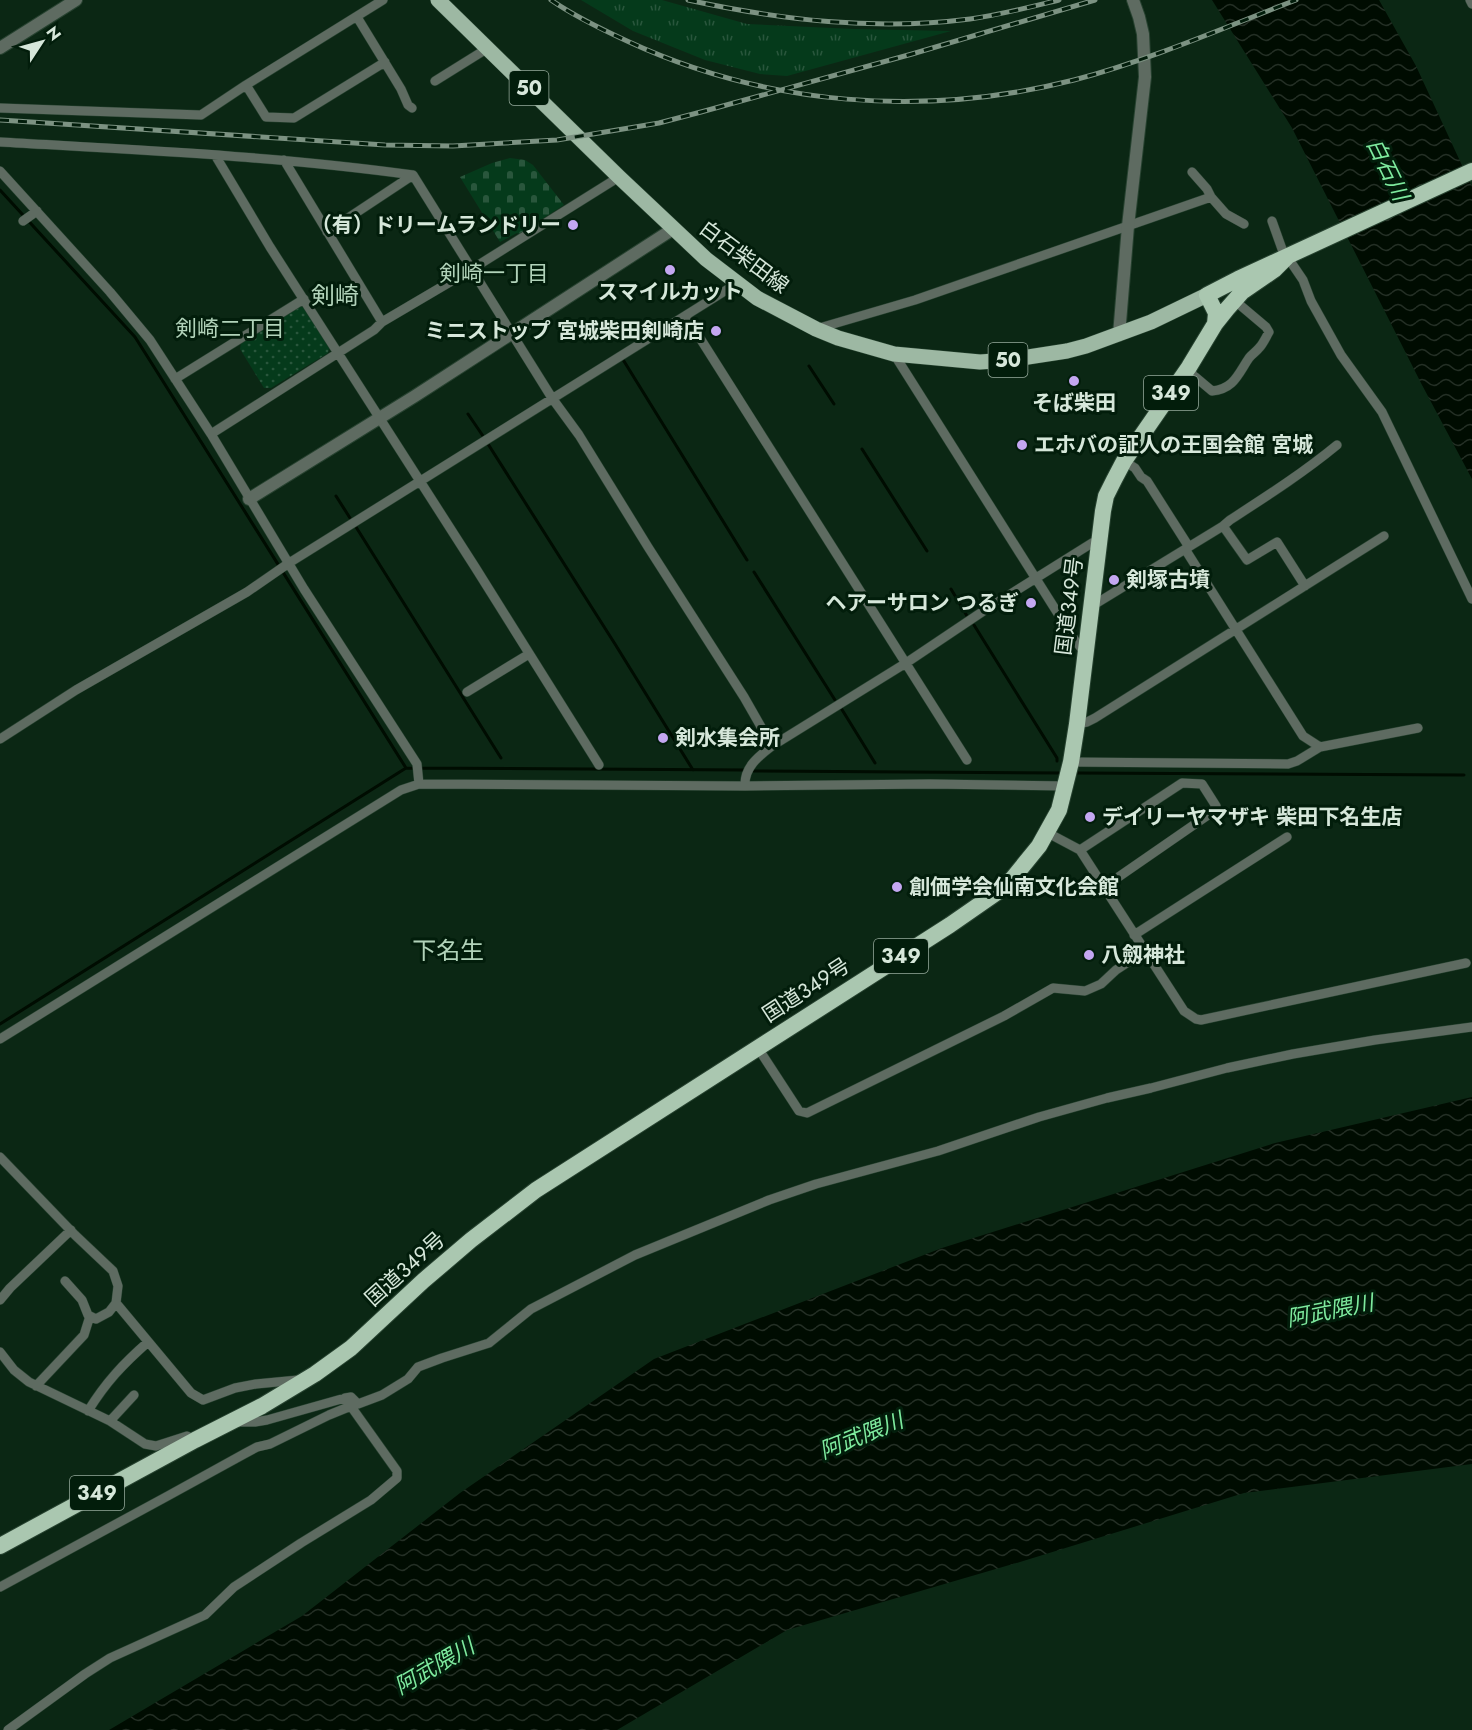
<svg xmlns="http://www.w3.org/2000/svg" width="1472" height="1730" font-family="Jost,'Noto Sans JP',sans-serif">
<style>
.grass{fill:url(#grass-tufts)}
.cemetery{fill:url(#cemetery-stones)}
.park{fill:url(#park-dots)}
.water{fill:url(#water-waves)}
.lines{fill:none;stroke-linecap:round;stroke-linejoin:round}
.stream{stroke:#000c01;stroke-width:3}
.minor-casing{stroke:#274230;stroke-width:10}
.tertiary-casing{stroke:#274230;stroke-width:14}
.primary-casing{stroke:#274230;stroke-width:16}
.trunk-casing{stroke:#274230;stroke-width:18}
.minor{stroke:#5e6b61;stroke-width:9}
.tertiary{stroke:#5e6b61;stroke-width:12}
.primary{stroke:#9db8a3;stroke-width:15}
.trunk{stroke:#aac7b0;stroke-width:16}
.rail-casing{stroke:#7c9282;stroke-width:5}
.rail{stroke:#021d0b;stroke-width:3;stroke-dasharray:9;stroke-linecap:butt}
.poi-dot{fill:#c4a7f1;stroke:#021d0b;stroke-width:2}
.labels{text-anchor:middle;stroke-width:6;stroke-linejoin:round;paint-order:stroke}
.shield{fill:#021d0b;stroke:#96aa9c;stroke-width:1.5}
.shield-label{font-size:20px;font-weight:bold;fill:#d6e7da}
.poi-label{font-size:21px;font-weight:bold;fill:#d6e7da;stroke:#021d0b;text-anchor:start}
.street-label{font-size:21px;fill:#d6e7da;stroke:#021d0b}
.water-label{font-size:22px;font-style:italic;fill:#7eea9e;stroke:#021d0b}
.neighbourhood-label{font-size:22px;fill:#b1d2b9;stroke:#021d0b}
.quarter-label{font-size:24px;fill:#b1d2b9;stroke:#021d0b}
</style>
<defs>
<pattern id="grass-tufts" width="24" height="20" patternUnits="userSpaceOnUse" patternTransform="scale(1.5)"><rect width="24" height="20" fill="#053a1b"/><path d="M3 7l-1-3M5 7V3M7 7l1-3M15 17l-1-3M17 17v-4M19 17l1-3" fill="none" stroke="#29563c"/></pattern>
<pattern id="cemetery-stones" width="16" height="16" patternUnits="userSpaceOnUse" patternTransform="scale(1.5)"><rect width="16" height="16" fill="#053a1b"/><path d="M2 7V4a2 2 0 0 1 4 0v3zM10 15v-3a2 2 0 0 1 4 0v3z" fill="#29563c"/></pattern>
<pattern id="park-dots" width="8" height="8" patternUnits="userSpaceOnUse" patternTransform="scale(1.5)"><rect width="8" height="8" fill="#053a1b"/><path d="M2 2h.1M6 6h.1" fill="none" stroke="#29563c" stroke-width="1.8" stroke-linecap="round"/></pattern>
<pattern id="water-waves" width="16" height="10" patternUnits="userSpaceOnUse" patternTransform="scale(1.5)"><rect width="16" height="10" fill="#000c01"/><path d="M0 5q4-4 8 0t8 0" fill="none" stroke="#242f25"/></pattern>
</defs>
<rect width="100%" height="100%" fill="#0b2714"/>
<path class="grass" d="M581,0h81l85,24 107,5 97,2 -164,45 -27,-2 -55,-14 -72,-29z"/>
<path class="cemetery" d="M510,158l15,2 8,5 31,40 -45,29 -2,-1 -17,9 -40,-65 32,-14z"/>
<path class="park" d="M298,305l8,2 24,37 -2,9 -57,35h-7l-24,-39 1,-6z"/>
<path class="water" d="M1212,0h167l37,66 56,121v292l-50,-94 -130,-257z
M1472,1097v367l-228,29 -224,69 -233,68 -170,100h-508l193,-114 158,-123 194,-134 288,-111 333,-105z"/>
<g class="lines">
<path class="stream" d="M0,190l135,147 19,30 252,401
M622,358l125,202
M809,366l25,38
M468,414l15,22
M488,444l127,200 78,126
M862,449l65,102
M336,496l14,22
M356,527l145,231
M754,572l81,128
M951,589l16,27
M974,625l83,133v3
M841,708l34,55
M752,771l311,2
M1076,773l388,2
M0,1024l406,-256 339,2"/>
<g class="minor-casing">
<path id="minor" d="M1470,0l2,4
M357,17l44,72 7,16 4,3
M435,81l53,-33
M246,85l20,32 28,1 91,-56
M0,108l201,7 45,-30 137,-85
M0,142c138,8 276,14 413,33l139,223 27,37 69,112 96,150 28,49
M215,155l55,92 205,320 124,198
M284,160l98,162
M0,171l110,121 40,48 61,94 93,155 113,175 2,20
M1192,172l15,17 4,8
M23,221l14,-10
M1272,221l10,28 21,31 8,21 30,54 41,57 90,187
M327,232l86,-57
M686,316l281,444
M816,329l99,-29 296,-103 15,17 18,10
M894,354l180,285 11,14
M1189,367l4,8 19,16c22,-2 26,-17 37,-33 3,-4 7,-6 10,-10 4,-4 7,-11 10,-16l-3,-5 -32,-27
M175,379l129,-80
M211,434l163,-104 8,-8 90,-53 147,-92
M1124,461l11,7 6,9 6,4 42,66
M1223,526l24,34 30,-18 28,44
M1185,549l118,187 17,11
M1092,606l131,-80 7,-6c37,-24 73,-47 107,-75
M467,692l62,-38
M1077,724l10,-2 8,-4 289,-182
M0,739l76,-49 171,-98 42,-29 447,-279
M1071,762l217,2 9,-3 23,-14 98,-19
M745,786c-1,-19 14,-30 27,-40l134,-83 76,-51 110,-69 8,-3
M1048,833l32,17 104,161 12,8 5,1 265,-57
M1080,850l102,-67 20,1 14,22 -5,7 -107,74
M1134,935l153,-98
M0,1039l401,-249 18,-6 326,2 185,-2 136,2
M758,1048l41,63 8,2 197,-97 49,-28 32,3 16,-7 15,-14 29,-19
M0,1157l75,78 38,36 5,15 -2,17 75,90 12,7 32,-12 21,-4 42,-4
M65,1281l17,19 6,15 8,4 13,-7 7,-9
M0,1300l10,-12 61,-58
M0,1352l14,18 15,12 81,39 35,23 11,2 31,-10 4,2
M36,1386l48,-51 6,-19
M345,1398l6,-1 7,7 24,-9 26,-16 10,-12 24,-9 47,-15 42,-34 104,-54 134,-55 47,-16 122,-33 101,-34 68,-19 44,-10 76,-20 66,-14 82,-14 97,-13
M88,1411c18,-29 35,-47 60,-69
M110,1421l24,-26
M0,1587c81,-44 163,-88 244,-133l13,-7 13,-3 59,-29 22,-9
M8,1730l77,-56 25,-16 95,-43 29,-28 67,-44 70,-43 26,-22v-7l-52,-73 -78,22 -12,2h-17"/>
</g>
<g class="tertiary-casing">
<path id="tertiary" d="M0,48l76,-48
M1119,335l9,-109 17,-149 -2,-43 -4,-17 -6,-17
M249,499l166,-103 258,-167"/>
</g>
<g class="primary-casing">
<path id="primary" d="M438,0l181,177 87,82 51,39 59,31 22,9 56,16 86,8 29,-2 58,-9 19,-5 65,-24 56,-27"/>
</g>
<g class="trunk-casing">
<path id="trunk" d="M1215,324l1,-11 -9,-18 31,-16 234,-108
M0,1546l195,-106 67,-34 53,-32 36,-26 72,-67 48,-41 65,-50 414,-265 49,-34 14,-13 26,-32 20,-36 12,-48 6,-38 26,-213 3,-15 8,-16 10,-19 65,-94 26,-43 12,-15 15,-17 32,-22 13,-13"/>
</g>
<use href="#minor" class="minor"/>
<use href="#tertiary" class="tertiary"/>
<use href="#primary" class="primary"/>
<use href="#trunk" class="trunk"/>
<g class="rail-casing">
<path id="rail" d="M551,0c23,16 50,29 76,41 140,65 297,77 447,39 76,-20 149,-52 222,-80
M688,0c93,20 187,31 282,19 30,-4 60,-12 89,-19
M0,120l385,25 68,1 104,-6 102,-17 42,-11 211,-58 183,-54"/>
</g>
<use href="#rail" class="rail"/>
</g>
<g class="poi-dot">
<circle cx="573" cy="225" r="6"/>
<circle cx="670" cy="270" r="6"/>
<circle cx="716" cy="331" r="6"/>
<circle cx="1074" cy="381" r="6"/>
<circle cx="1022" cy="445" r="6"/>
<circle cx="1114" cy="580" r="6"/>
<circle cx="1031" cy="603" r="6"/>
<circle cx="663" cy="738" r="6"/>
<circle cx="1090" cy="817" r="6"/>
<circle cx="897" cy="887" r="6"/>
<circle cx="1089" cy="955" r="6"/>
</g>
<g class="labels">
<g class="shield">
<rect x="509.5" y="71" width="39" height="34" rx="4.5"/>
<rect x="988.5" y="343" width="39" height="34" rx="4.5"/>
<rect x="1144" y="376" width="54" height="34" rx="4.5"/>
<rect x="874" y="939" width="54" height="34" rx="4.5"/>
<rect x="70" y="1476" width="54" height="34" rx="4.5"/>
</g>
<g class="shield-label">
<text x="529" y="95">50</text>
<text x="1008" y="367">50</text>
<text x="1171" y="400">349</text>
<text x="901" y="963">349</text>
<text x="97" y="1500">349</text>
</g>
<g class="poi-label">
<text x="561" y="232" text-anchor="end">（有）ドリームランドリー</text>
<text x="670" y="299" text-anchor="middle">スマイルカット</text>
<text x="704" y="338" text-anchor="end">ミニストップ 宮城柴田剣崎店</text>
<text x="1074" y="410" text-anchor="middle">そば柴田</text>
<text x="1034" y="452">エホバの証人の王国会館 宮城</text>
<text x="1126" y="587">剣塚古墳</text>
<text x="1019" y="610" text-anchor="end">ヘアーサロン つるぎ</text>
<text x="675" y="745">剣水集会所</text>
<text x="1102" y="824">デイリーヤマザキ 柴田下名生店</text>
<text x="909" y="894">創価学会仙南文化会館</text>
<text x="1101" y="962">八劔神社</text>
</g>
<g class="street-label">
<text transform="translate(744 257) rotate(37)" y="7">白石柴田線</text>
<text transform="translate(1069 606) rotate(-83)" y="7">国道349号</text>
<text transform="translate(806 990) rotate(-33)" y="7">国道349号</text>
<text transform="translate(405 1269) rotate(-42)" y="7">国道349号</text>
</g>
<g class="water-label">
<text transform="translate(1388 169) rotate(64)" y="8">白石川</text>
<text transform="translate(1330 1310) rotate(-11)" y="8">阿武隈川</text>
<text transform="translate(861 1435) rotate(-22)" y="8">阿武隈川</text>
<text transform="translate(434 1666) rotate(-30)" y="8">阿武隈川</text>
</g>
<g class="neighbourhood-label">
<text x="494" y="281">剣崎一丁目</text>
<text x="230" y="336">剣崎二丁目</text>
</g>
<g class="quarter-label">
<text x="335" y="304">剣崎</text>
<text x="448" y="959">下名生</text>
</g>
</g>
<g transform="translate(42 42) rotate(54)" stroke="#021d0b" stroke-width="4.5" paint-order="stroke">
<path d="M0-4.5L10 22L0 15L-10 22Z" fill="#d6e7da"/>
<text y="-9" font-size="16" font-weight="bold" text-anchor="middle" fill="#d6e7da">N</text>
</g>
</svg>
